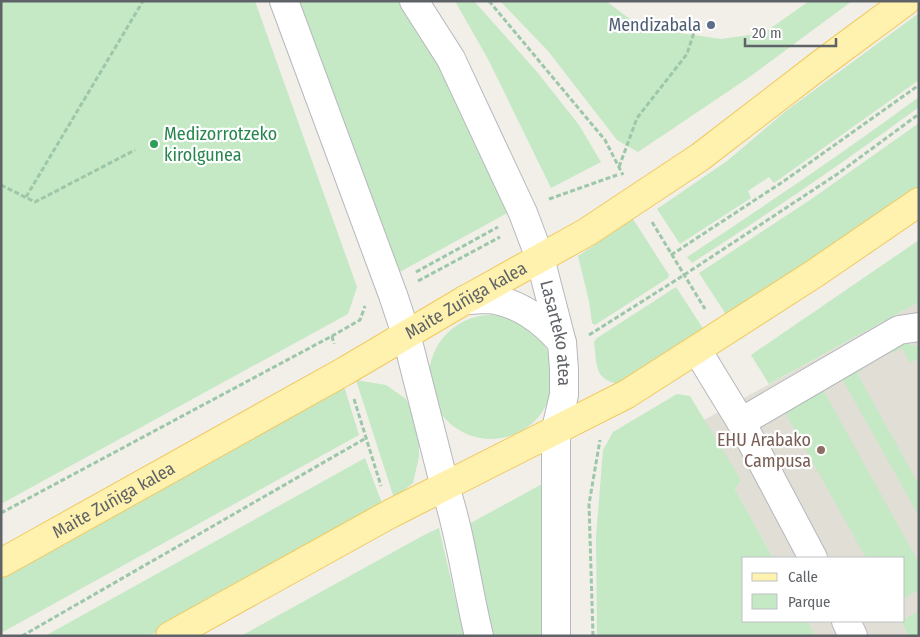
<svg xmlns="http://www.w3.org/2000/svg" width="920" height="637" font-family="'Fira Sans Condensed',sans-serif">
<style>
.education{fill:#e1ded6}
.green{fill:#c5e8c5}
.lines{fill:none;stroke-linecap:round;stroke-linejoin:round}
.minor-casing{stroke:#b5b8bc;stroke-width:30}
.major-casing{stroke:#f2c960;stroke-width:30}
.path{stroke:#9cc7a9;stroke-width:3;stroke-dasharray:5 2.5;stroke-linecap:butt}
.minor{stroke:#fff;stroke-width:28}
.major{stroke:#fff2af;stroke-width:28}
.service-dot{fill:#5c6f8a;stroke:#fff;stroke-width:2}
.leisure-dot{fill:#2e9e5b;stroke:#fff;stroke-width:2}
.education-dot{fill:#8d6e63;stroke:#fff;stroke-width:2}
.labels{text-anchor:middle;stroke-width:4.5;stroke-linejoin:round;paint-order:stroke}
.service-label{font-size:18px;fill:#4e5e75;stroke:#fff;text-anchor:end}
.leisure-label{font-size:18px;fill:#27864d;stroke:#fff;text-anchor:start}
.street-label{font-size:18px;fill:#5f6368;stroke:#fff}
.education-label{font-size:18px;fill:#785e54;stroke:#fff;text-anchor:end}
</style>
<rect width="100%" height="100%" fill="#f1efe8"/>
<path class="education" d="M919,302v334h-103l-8,-15h96v-63h-131l-38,-69 6,-9 -37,-60z"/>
<path class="green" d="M1,1h254l102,286 -9,27 -347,190z
M296,1h108l11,15 96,195 -115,63z
M455,1h19l64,72 41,52 22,37 -50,26 -62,-127z
M500,1h106l24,18 36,12 55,8 43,-6 45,-32h43l-104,77 -110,74 -21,-12 -69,-89z
M919,13v67l-145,103 -5,-6 -21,14 3,7 -71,46 -23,-35 70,-48 59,-50z
M919,97v10c-74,55 -150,106 -227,156l-5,-6c79,-52 156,-104 232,-160z
M919,123v66l-192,127 -28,-43 111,-73z
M633,219l36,56 -1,3 -73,47 -3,-2 -3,-22 -11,-45z
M919,240v62l-150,82 -18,-29z
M676,287l30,46 -87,51c-26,-4 -22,-22 -25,-42l3,-4z
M429 377a62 62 0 1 1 124 0a62 62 0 1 1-124 0Z
M895,340l24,7v11l-9,5 -8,-15 -9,5 -5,-9z
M861,366l2,4 -6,3 62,112v31l-78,-139z
M356,380l30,5 20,14 13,30v28l-6,26 -19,15z
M344,386l15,49 -358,198v-56z
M821,386l98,177v27l-15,8v-40h-38l-83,-149z
M677,394l13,2 51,84 -6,9 38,69h-29v63h64l8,15h-219l-1,-99 7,-87 10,-18z
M365,458l18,48 -234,130h-104z
M542,484l3,152h-52l-24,-112z
M439,528l25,108h-223l185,-102z
M919,611v25h-10l-8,-15h3v-2z"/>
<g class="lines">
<g class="minor-casing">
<g id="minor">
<path d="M284,1l109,294 13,39 39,153c16,48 22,100 34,149"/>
<path id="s1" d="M414,1l37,58 72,154 17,45 22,85 2,26v26l-8,34v207"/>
<path d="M465,300c8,0 16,-1 24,-1 29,3 55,22 73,44"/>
<path d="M697,350l44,72 72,136"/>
<path d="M741,422l158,-92 20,-3"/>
<path d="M846,621l7,15"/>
</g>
</g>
<g class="major-casing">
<g id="major">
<path id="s2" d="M1,563l344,-192 120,-71 122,-68 113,-75 121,-93 85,-63"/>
<path d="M170,636l220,-122 237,-120 187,-120 105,-72"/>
</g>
</g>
<path class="path" d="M489,1l116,139 18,35
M619,167l18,-49 50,-64 8,-25
M1,185l34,17 100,-52
M26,197l117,-196
M549,199l68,-24
M652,222l53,87
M671,255l113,-74 135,-96
M416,272l82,-45
M418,281l82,-44
M589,335l95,-60 152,-100 83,-61
M332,336l2,8
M354,399l27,87
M1,513l331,-177 28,-16 5,-14
M22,636l344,-198
M593,636l-4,-132 11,-64"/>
<use href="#minor" class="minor"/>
<use href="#major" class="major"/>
</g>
<circle class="service-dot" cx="711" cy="25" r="5"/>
<circle class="leisure-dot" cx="154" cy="144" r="5"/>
<circle class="education-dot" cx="821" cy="450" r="5"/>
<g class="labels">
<g class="service-label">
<text x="701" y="31">Mendizabala</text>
</g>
<g class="leisure-label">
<text x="164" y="140">Medizorrotzeko<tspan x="164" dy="21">kirolgunea</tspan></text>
</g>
<g class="street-label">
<text dy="6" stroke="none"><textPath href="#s2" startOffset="534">Maite Zuñiga kalea</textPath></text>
<text dy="6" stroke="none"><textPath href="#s1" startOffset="364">Lasarteko atea</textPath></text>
<text dy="6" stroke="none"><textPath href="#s2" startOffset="129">Maite Zuñiga kalea</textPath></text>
</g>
<g class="education-label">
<text x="811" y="446">EHU Arabako<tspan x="811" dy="21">Campusa</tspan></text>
</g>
</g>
<rect width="920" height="637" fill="none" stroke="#5f6368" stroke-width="5"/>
<rect x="742" y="557" width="162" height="65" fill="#ffffff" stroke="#bfc1c3"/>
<rect x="752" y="573" width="25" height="8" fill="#fff2af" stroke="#bfc1c3"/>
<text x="788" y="582" font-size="15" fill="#5f6368">Calle</text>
<rect x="752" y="594" width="25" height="15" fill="#c5e8c5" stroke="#bfc1c3"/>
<text x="788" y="607" font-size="15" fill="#5f6368">Parque</text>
<path d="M745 38v8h91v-8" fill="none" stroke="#5f6368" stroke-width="2.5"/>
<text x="752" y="38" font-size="15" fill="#5f6368" stroke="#ffffff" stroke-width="4" paint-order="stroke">20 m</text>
</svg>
